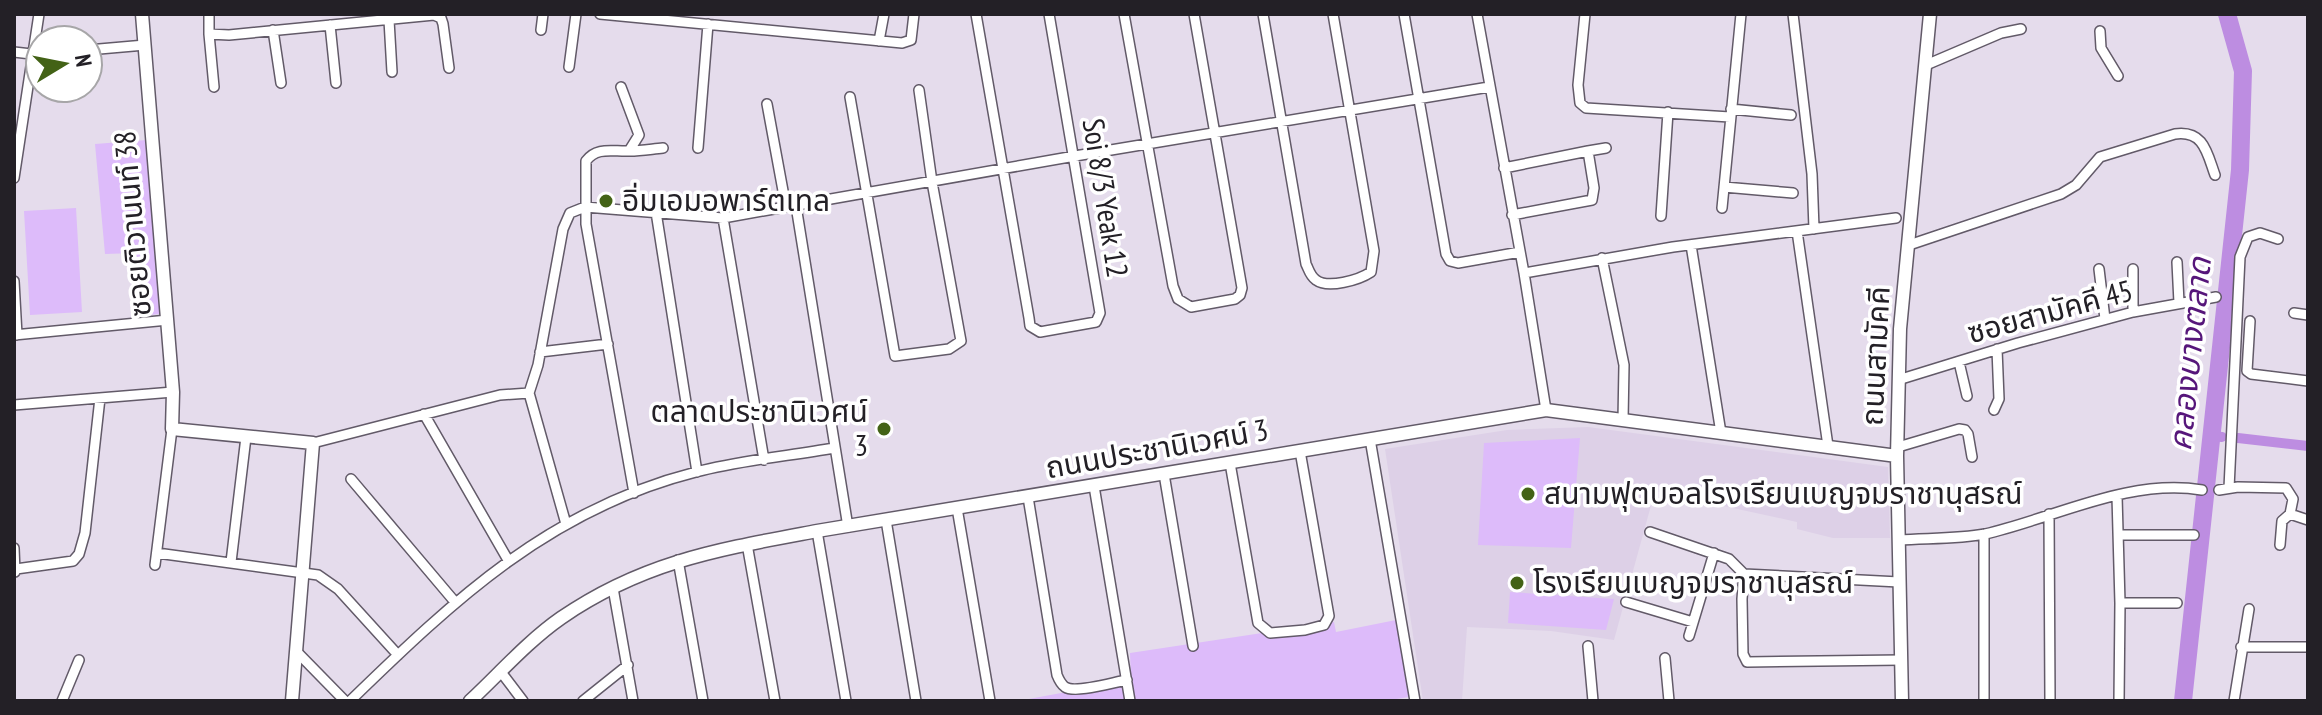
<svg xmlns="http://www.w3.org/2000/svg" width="2322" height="715" font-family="'PT Sans Narrow','Noto Sans Thai',sans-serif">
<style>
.built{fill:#ddd0e7}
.green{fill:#ddbbfa}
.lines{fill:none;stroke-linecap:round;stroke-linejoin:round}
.canal{stroke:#bd8de1;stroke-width:10}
.river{stroke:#bd8de1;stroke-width:18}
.street-casing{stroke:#625a68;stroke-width:12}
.secondary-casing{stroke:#625a68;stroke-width:15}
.street{stroke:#fff;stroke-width:9}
.secondary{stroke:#fff;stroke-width:12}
.poi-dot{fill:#436216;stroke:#fff;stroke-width:3}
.labels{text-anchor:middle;stroke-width:7;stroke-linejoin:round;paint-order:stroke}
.street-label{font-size:30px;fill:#232026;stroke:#fff}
.poi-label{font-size:30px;fill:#232026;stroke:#fff;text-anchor:start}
.water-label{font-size:32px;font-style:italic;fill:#56167a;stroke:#fff}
</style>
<rect width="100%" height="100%" fill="#e5dcec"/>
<path class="built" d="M1588,427l300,40 2,71h-57l-36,-9v-7l-142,-31 -41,149 -63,-9 -84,-4 -5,74h-39l-38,-252 122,-19z"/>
<path class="green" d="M147,140l13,174 -22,2 -3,-63 -30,1 -10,-110z
M76,208l6,104 -52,3 -6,-104z
M1580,438l-9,110 -93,-3 6,-102z
M1510,592l104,7 -8,31 -98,-7z
M1396,620l13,77 -25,4h-366l113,-21 -1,-27 204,-31 2,10z"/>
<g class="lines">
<path class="canal" d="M2212,436l10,1
M2238,438l70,8"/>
<path class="river" d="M2183,701l57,-531 3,-99 -16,-57"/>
<g class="street-casing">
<path id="street" d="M209,14v20l20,1 205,-20 7,3 2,6 6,44
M600,14l302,29 9,-3 3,-26
M976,14l53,304 1,8 10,6 56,-10 4,-9 -51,-299
M1124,14l49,272 5,13 13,8 44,-8 5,-4 2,-7 -48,-274
M1263,14l43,250c3,6 4,12 10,16 12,9 43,0 55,-8l3,-21 -41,-237
M1404,14l42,240 4,7 8,2 62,-11
M1477,14l47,259 22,137
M1585,14l-7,71 2,18 6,5 144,9
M1793,14l19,160 2,55
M389,20l3,52
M330,25l6,58
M273,30l8,53
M541,30l2,-16
M2100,31l1,17 17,28
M209,34l5,53
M879,41l5,-27
M88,50l57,-5
M14,52l26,3
M1926,65l75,-32 20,-4
M569,67l7,-53
M621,87l18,48 -10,16
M850,97l45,259 54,-7 12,-8 -29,-159 -13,-92
M767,104l19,103
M1731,109l60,6
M698,148l10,-124
M1588,151l18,-3
M1504,168l84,-17 6,37 -2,12 -80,15
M14,178l25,-164
M1724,187l69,6
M796,206l52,321
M1722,208l19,-194
M656,212l41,260
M1661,216l7,-104
M723,218l41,242
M1797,231l31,215
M1691,245l30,188
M1909,245l152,-51 15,-9 24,-28 75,-23c29,-4 32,19 40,41
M1602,258l22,107 -1,55
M2177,262l2,41
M2099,269l6,50
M1524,273l149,-26 223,-29
M14,281l3,54
M2133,312v-43
M2294,313l14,2
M2250,321l-3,50 4,3 57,7
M14,335l154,-15
M540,352l68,-8
M1959,362l8,34
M1898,380l120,-37 115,-31 83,-15
M14,405l159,-13
M1994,410l5,-11 -2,-50
M424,414l84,146
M1370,439l45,262
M313,443l187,-48 29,-2
M1898,447l61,-18 6,1 3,4 4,23
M1230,463l28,160 12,10 35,-3 19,-5 5,-9 -29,-165
M1164,474l29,172
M351,479l104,123
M1094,486l36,215
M2229,488l11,-231 8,-20 12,-4 18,6
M2219,490l19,-3 48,1 7,11 -3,15 18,6
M634,493l-48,-269v-63c11,-15 27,-9 44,-10 11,0 22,-2 33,-3
M2117,496l3,107 -1,98
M1028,497l29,178c2,5 4,9 8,12 10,7 49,-5 62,-7
M957,508l33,193
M2049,514l1,187
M886,520l30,181
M566,524l-37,-131 9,-28 25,-136 7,-16 15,-6 138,11 352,-62 414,-69
M817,531l29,170
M1650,532l79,27 15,15
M2118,535h76
M1899,540c28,-2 59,-1 86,-6 70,-16 143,-56 217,-44
M747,544l28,157
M2280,545l2,-24 8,-7
M14,548l1,24
M157,553l161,22 20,14 60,66
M678,560l25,141
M231,562l15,-125
M155,565l17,-136
M16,569l57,-8 6,-7 6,-21 15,-135
M1744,574l-2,25 1,55 4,8 155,-2
M1744,574l155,8
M613,588l20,113
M1626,602l67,20
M2120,603h57
M1689,636l25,-83
M1588,646l5,55
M2241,647h67
M297,652l48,49
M1665,658l4,43
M501,672l22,29
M62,701l17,-41
M350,701c105,-102 200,-192 346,-229 45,-12 93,-16 138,-24
M583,701l45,-36
M1984,701v-167
M2234,701l15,-92"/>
</g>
<g class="secondary-casing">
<path id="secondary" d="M142,14l31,378 -1,37 141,14 -21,258
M470,701c29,-27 58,-60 91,-83 83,-57 160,-69 256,-87l729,-121 351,46
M1902,701l-5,-245 3,-127 30,-315"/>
</g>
<use href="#street" class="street"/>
<use href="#secondary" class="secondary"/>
</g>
<g class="poi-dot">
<circle cx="606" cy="201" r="8"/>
<circle cx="884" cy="429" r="8"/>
<circle cx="1528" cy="494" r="8"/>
<circle cx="1517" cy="583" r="8"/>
</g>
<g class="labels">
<g class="street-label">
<text transform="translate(1105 198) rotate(81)" y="10">Soi 8/3 Yeak 12</text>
<text transform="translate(133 224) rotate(-95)" y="10">ซอยติวานนท์ 38</text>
<text transform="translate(2050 312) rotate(-15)" y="10">ซอยสามัคคี 45</text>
<text transform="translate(1876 356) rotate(-87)" y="10">ถนนสามัคคี</text>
<text transform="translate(1157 449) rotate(-10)" y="10">ถนนประชานิเวศน์ 3</text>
</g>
<g class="poi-label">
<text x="622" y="211">อิ่มเอมอพาร์ตเทล</text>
<text x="868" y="422" text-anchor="end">ตลาดประชานิเวศน์<tspan x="868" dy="34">3</tspan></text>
<text x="1544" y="504">สนามฟุตบอลโรงเรียนเบญจมราชานุสรณ์</text>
<text x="1533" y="593">โรงเรียนเบญจมราชานุสรณ์</text>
</g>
<g class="water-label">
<text transform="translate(2190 354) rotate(-84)" y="11">คลองบางตลาด</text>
</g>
</g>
<rect width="2322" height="715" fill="none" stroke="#232026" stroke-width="32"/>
<g transform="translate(64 64) rotate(80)"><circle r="38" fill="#ffffff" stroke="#a7a6a8" stroke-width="2"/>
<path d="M0-6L14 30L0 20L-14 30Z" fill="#436216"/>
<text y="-12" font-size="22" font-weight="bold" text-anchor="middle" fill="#232026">N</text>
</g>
</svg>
